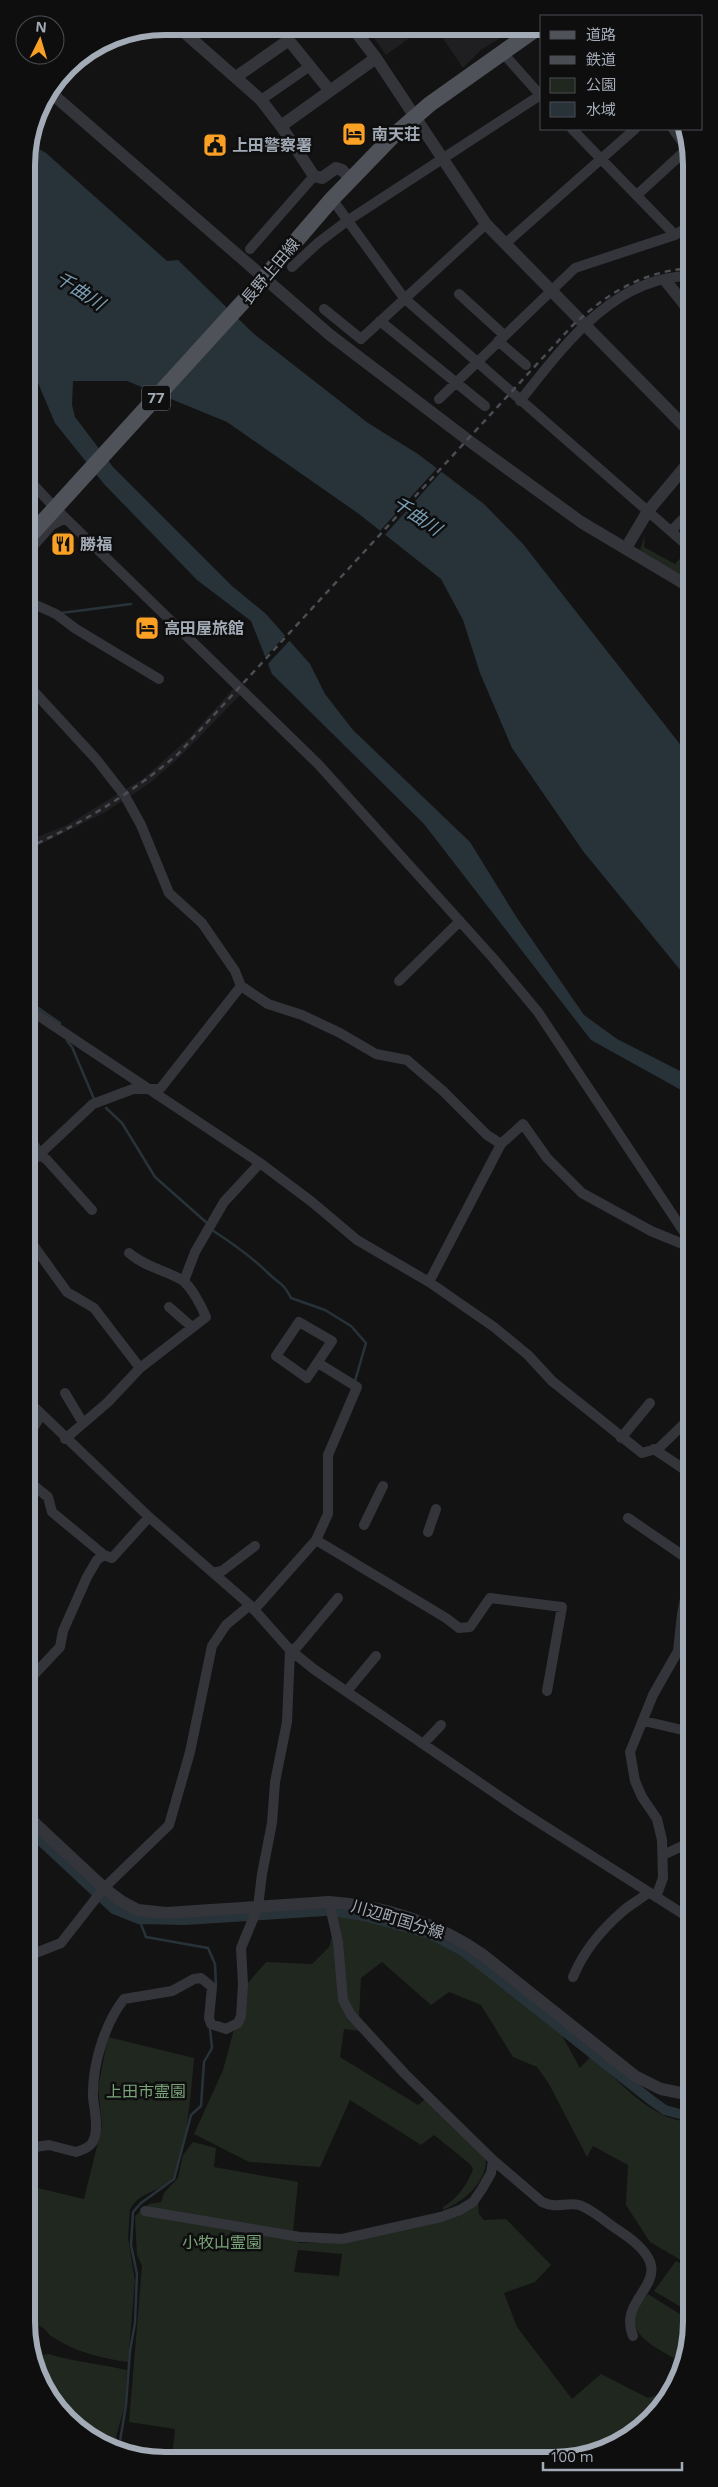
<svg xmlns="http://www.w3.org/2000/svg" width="718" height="2487" font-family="'Open Sans','Noto Sans JP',sans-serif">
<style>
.built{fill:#1f1f21}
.green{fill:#1f271f;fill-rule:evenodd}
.water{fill:#283339}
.pier{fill:#131314}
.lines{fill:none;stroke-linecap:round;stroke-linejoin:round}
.stream{stroke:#283339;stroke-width:2.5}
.canal{stroke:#283339;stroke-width:10}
.minor{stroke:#33353a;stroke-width:10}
.tertiary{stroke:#33353a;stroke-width:12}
.primary{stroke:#4f5259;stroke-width:16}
.rail{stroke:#4a4d53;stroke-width:2.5;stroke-dasharray:6 5;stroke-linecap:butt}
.labels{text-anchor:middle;stroke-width:5;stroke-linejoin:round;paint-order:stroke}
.shield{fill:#0e0e0f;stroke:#767c84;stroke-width:1}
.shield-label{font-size:15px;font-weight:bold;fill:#a3abb6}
.poi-label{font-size:16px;font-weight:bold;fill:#a3abb6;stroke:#0e0e0f;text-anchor:start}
.street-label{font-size:16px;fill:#a3abb6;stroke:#0e0e0f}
.park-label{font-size:16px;fill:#7aa279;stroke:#0e0e0f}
.water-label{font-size:18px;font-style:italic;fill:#789db3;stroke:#0e0e0f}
.rim{fill:none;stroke:#a3abb6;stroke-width:6}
</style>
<rect width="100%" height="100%" fill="#131314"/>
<path class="built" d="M367,28h56l-37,27z
M436,28l79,1 -34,21 -18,18z
M234,688l7,6 -60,62 -31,27 -46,30 -77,38v-10l40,-16 77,-47 45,-40z"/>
<path class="green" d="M645,535l-1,12 31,17 12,-13 3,2v27l-50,-30z
M338,1915l26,3 66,18 32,16 97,78 21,38 11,-12c28,24 60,65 100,66v144l-41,-24 -24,-37 2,-40 -35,-19 -6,11 -38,-73 -12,-17 -24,-10 -32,-52 -32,-13 -18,13 -49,-43 -21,16 -2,40 2,13 -17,-2 -4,28 78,48 7,-6 61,61c0,23 -23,42 -43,50v-3c13,-7 25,-23 30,-38l-3,-5 -36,-29 -13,10 -71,-45 -30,67 -71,-5 -55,-28 29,-64 23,-85 20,-23 46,2 17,-17z
M108,2037l86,21c-2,26 -8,101 -22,121 -7,11 -35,13 -42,31l-2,27 7,44 -7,81c-28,-4 -53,-10 -77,-26 -3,-2 -5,-6 -8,-8 -4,-3 -10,-4 -14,-6v-136l55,13 18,-73 -4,-39z
M193,2142l23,6 -2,19 84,15 -5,50 6,11h42l137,-41 1,12 5,6 22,-1 45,46 -16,17 -31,11 13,34 55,72 29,-25 47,24 24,-8c-26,42 -47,51 -92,68h-442l34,-1 3,-28 -46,-7 13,-156 -5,-11 -2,-39 14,-12 12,-2 3,-9 14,-15 5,-23zM298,2250l44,4 -3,22 -45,-4z
M676,2261l15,8v44l-37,-22z
M648,2294l43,27v10l-7,33c-19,-12 -60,-28 -49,-55 3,-5 10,-11 13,-15z
M49,2354c25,8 52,10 78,16l-2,35 -9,32 10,15 -59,-32 -31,-57 6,-8z"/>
<path class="water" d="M29,143l17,10 121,108 11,-1 76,74 114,89 50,31 66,50 39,40 167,213v225l-107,-131 -71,-103 -32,-75 -17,-53 -22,-41 -82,-65 -132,-92 -100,-41h-54l-1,24 3,12 38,50 119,119 34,28 44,50 15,30 28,36 117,112 47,76 67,97 33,24 73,37v19l-99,-55 -167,-216 -152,-150 -21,-53 -54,-41 -93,-96 -49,-61 -25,-59 -3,-2v-206z"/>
<path class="pier" d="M439,466l4,4 -60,67 -5,-4z
M287,634l4,5 -25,27 -3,-7z"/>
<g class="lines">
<path class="stream" d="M61,613l70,-9
M27,997l4,6 29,20
M67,1041l5,6 22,52
M106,1108l16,15 33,54 52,46
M212,1230c20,13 39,26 56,43 12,12 14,8 23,25l34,12 26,16 15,17 -11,38
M139,1919l7,18 62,11 7,16 1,22
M119,2447l7,-42 4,-54 5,-28 2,-49 -6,-29 2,-33 8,-9 33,-24 17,-64 10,-9 3,-44 8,-14 -2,-19"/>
<path class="canal" d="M28,1829l86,80 25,10 46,1 140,-9
M338,1912l26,4 66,18 33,17 188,149 14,10 26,7"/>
<path class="minor" d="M502,52l40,45
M261,100l49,-34
M572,129l103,106
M673,129l16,22
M637,195l50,-46
M332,199l72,99 286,250
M506,243l129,-114
M250,249l64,-73
M292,267l27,-25 28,-21 195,-127
M459,294l45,41
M324,309l37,30 125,-115
M380,321l105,85
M498,341l28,24
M439,399l136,-131 100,-33 14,-9
M520,401c43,-54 93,-124 169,-125
M27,478l28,30 263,256 175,194 45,54 152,229
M671,531l19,-19
M27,553l25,-28 13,-7
M27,601l29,13 20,15 83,50
M27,684l69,75 29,37 16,29 28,68 33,30 33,48 6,15 27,18 34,11 38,18 36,21 31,6 36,31 44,44 14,9 22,-20 24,34 35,35 69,38 39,16
M399,981l61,-60
M27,1008l233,155 52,39 45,38 72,42 65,45 34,28 24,26 90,72 17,-5 31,-30
M28,1134l11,20 8,6 45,50
M28,1165l65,-61 40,-15h27l81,-103
M28,1238l39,54 27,16 46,60
M184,1281l11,-29 29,-50 36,-39
M429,1282l72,-138
M169,1307l23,20
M299,1322l33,19 -25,37 -31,-22z
M685,1355l5,3
M65,1393l18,30
M28,1401l121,116 101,88 40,45 25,20 206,141 170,108
M28,1437l13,-22
M621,1438l29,-35
M65,1439l43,-37 32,-34 66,-51c-4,-10 -15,-31 -24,-37 -17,-10 -37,-13 -53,-27
M654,1449l37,25
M28,1481l20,16 4,15 52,43 8,3 37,-41
M628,1518l57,39 2,32 -5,25 -4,37 -25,44 -23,57 5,29 7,16 15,22 5,21 1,38 -7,19
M364,1525l19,-39
M428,1532l8,-23
M316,1540l130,78 13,10 11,-1 20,-29 72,9 -15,84
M213,1573l9,-2 33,-25
M254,1610l62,-70 12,-26v-59l29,-68 -39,-24
M28,1681l32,-34 3,-16 24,-54 10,-17 7,-5
M347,1691l29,-35
M644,1721l47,11
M423,1744l18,-19
M663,1855l28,-13
M329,1902l9,40 5,58 8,15 54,59 88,86 49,42c14,7 24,0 37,3 13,4 28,18 39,25 76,49 -4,62 15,106
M28,1956l33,-13 43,-55 65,-63 21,-73 22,-106 14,-21 24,-20
M573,1977c11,-27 28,-47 50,-66 8,-7 18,-12 26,-19
M29,2148l20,-3 27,7c7,-2 16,-6 18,-13 5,-12 0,-30 -1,-42 -1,-32 12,-74 31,-98l48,-8 22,-12 7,-1 11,9 -3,31 2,6 15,5 12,-6 3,-7 2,-32 -2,-36 17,-41 4,-33 10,-51 3,-41 12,-60 3,-72 7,-3 41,-49
M145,2211l155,26 42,2 99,-22 19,-7 13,-8 9,-13 9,-16 2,-13"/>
<path class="tertiary" d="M177,26l84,74 20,26 33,50 8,2 14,-10 6,2 9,9
M352,27l24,31 110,166 203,207
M236,77l50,-35 5,1 39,48
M50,92l280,243 138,105 113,82 109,65
M281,126l95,-68
M665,280l24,30
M626,548l22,-37 41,-49
M28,1817l76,71 17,13 17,9 28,3 163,-11c54,3 110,22 154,53l152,121 26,13 30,6"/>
<path class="primary" d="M27,539l225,-247 80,-93 61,-63 37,-32 106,-75"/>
<path class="rail" d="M27,848c56,-25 105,-55 151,-94l394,-428c36,-33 67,-53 117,-58"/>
</g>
<defs>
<g id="hotel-square" transform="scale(1.25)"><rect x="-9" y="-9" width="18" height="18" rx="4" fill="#faa025" stroke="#0e0e0f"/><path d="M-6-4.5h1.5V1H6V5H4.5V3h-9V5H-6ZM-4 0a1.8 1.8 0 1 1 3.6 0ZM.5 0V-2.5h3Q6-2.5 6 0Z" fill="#111"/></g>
<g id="civic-square" transform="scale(1.25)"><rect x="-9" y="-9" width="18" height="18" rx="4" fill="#faa025" stroke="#0e0e0f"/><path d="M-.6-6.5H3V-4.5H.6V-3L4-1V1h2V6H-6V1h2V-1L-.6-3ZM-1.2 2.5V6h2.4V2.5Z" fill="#111"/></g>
<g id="restaurant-square" transform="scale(1.25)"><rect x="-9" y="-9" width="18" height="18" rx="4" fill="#faa025" stroke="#0e0e0f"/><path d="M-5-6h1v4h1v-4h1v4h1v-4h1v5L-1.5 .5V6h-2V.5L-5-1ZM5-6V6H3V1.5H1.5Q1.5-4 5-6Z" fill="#111"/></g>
</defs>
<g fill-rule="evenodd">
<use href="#hotel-square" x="354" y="134"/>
<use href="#civic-square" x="215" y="145"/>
<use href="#restaurant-square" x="63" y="544"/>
<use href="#hotel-square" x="147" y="628"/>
</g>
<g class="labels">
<rect class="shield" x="142" y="385.5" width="28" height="25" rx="4"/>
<g class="shield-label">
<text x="156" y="403">77</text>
</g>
<g class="poi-label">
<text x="372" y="140">南天荘</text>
<text x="232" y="151">上田警察署</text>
<text x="80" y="550">勝福</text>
<text x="164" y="634">高田屋旅館</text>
</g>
<g class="street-label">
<text transform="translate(270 271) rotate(-50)" y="6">長野上田線</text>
<text transform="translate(398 1919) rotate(17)" y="6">川辺町国分線</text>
</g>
<g class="park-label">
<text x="146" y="2097">上田市霊園</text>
<text x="222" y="2248">小牧山霊園</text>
</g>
<g class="water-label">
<text transform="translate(80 291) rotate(33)" y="6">千曲川</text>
<text transform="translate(417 516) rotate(34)" y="6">千曲川</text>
</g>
</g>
<path d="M0 0H718V2487H0ZM165 35H553A130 130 0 0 1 683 165V2322A130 130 0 0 1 553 2452H165A130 130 0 0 1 35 2322V165A130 130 0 0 1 165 35Z" fill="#0e0e0f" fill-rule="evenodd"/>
<path class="rim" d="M165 35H553A130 130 0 0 1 683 165V2322A130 130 0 0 1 553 2452H165A130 130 0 0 1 35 2322V165A130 130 0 0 1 165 35Z"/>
<rect x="540" y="15" width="162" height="115" fill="#0e0e0f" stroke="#4a4d52"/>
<rect x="550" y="31" width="25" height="8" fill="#4f5259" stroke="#4a4d52"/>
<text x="586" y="40" font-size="15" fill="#a3abb6">道路</text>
<rect x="550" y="56" width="25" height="8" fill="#4a4d53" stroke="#4a4d52"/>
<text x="586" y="65" font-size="15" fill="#a3abb6">鉄道</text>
<rect x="550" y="78" width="25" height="15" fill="#1f271f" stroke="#4a4d52"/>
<text x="586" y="90" font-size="15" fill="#a3abb6">公園</text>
<rect x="550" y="102" width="25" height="15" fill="#283339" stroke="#4a4d52"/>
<text x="586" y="115" font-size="15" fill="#a3abb6">水域</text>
<g transform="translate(40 40) rotate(5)"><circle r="24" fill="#0e0e0f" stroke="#4a4d52"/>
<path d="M0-4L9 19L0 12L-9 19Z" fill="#faa025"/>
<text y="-8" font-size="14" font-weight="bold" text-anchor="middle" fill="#a3abb6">N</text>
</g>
<path d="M543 2462v8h139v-8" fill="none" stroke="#a3abb6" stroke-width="2.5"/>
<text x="550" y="2462" font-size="15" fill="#a3abb6" stroke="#0e0e0f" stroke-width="4" paint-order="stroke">100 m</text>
</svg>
